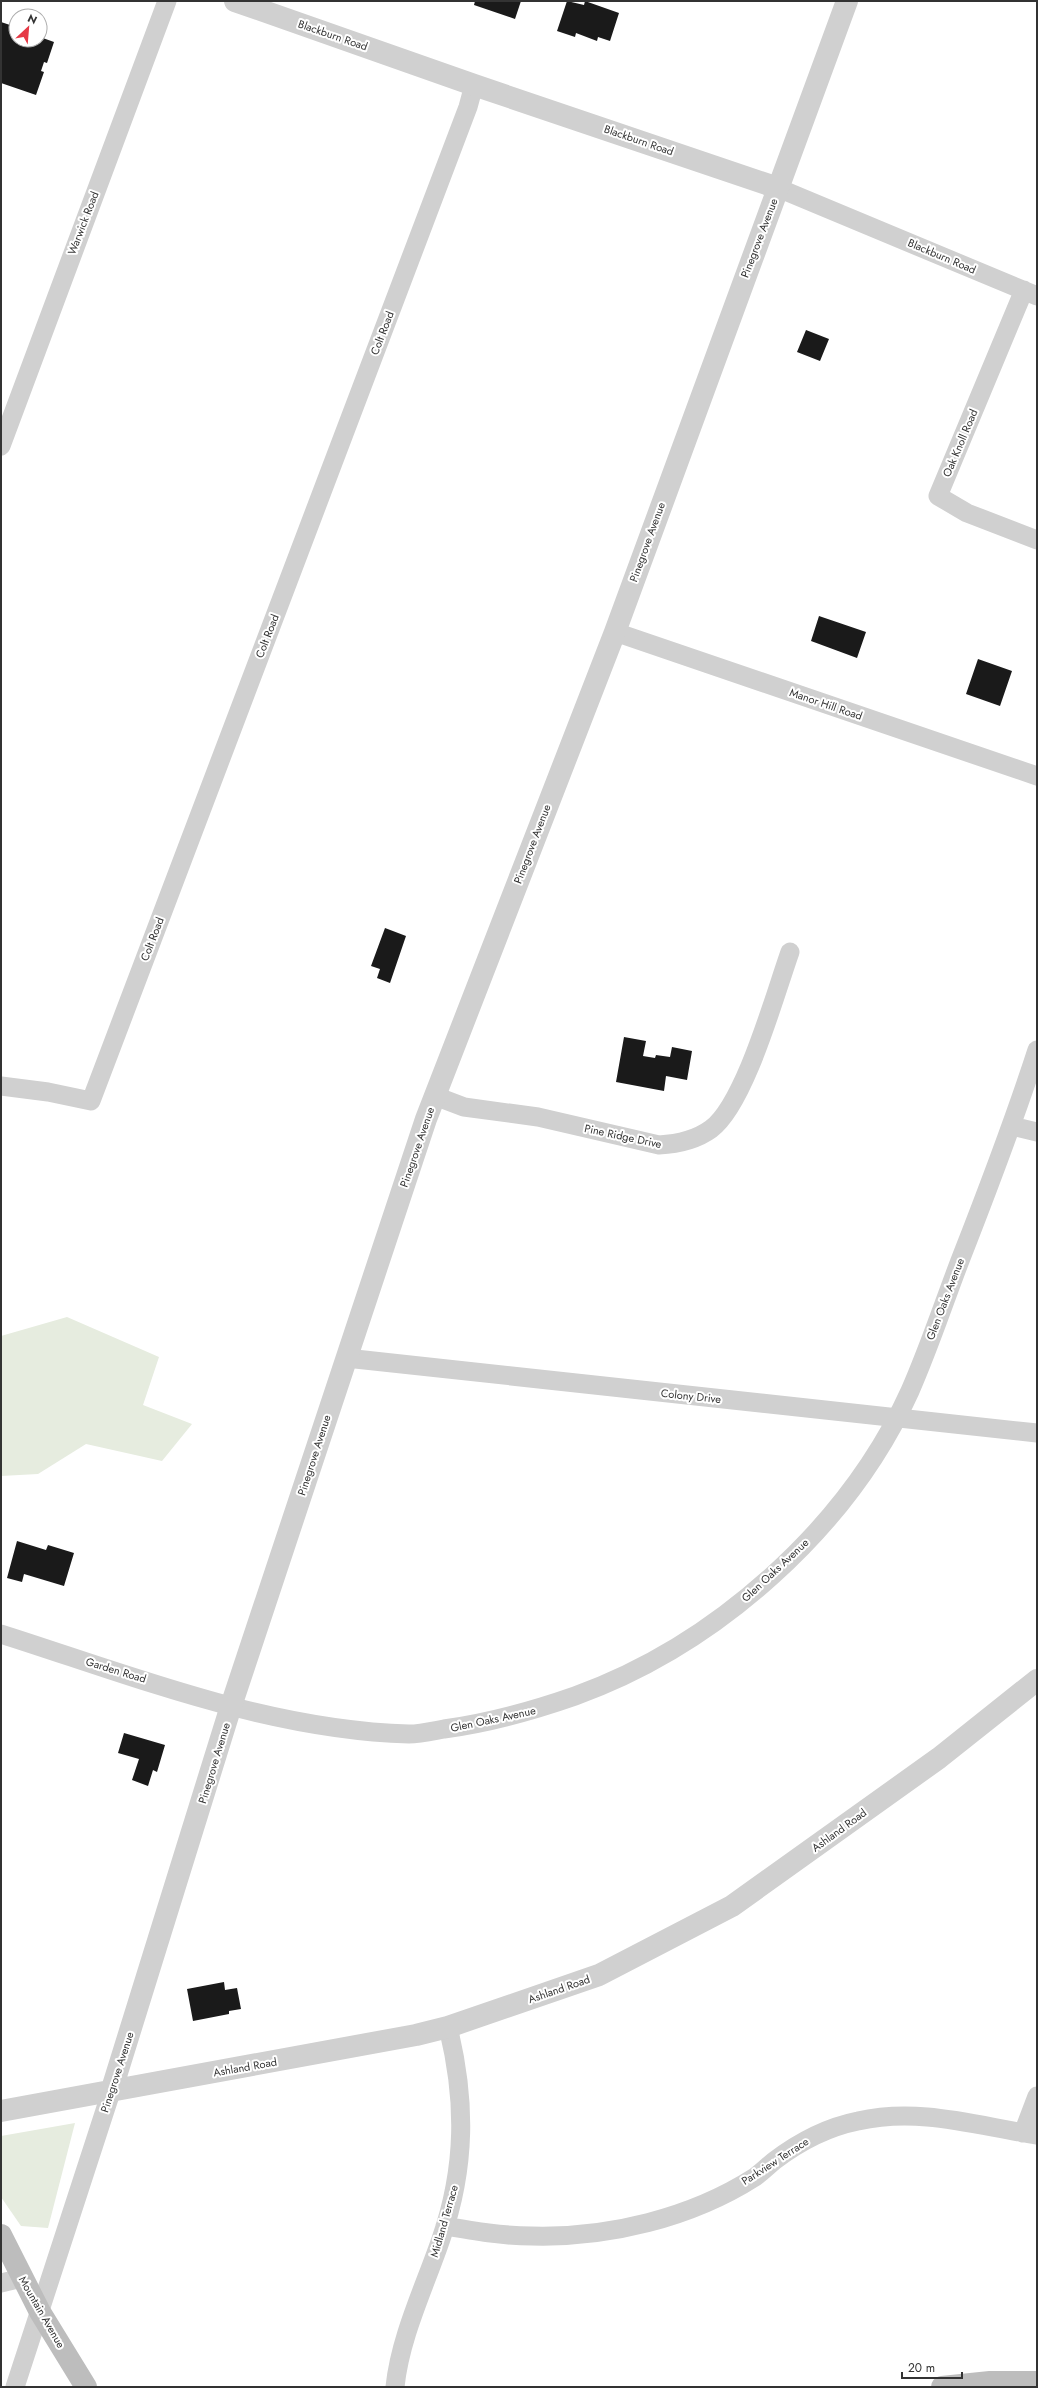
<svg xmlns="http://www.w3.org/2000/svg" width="1038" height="2388" font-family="Jost,sans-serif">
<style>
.green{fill:#e6ecdf}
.building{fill:#1a1a1a}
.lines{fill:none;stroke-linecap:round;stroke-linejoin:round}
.minor{stroke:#d0d0d0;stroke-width:19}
.tertiary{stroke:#d0d0d0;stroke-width:22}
.secondary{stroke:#bdbdbd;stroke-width:22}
.labels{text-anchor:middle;stroke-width:4;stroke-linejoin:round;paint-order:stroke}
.street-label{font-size:11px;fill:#333;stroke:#fff}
</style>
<rect width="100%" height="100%" fill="#fff"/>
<path class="green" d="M67,1317l92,40 -16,48 49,19 -30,37 -76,-17 -48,30 -37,2v-140z
M75,2123l-27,105 -27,-2 -20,-29v-61z"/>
<path class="building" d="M475,1h46l-6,18 -41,-14z
M567,1l17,4 1,-4 34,12 -9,28 -12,-4 -1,4 -21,-8 -1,4 -18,-6z
M1,22l15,5v13h24v-3l14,5 -7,21 -3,-1 -3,9 3,1 -8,23 -35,-12z
M806,330l23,9 -9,22 -23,-9z
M819,616l47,16 -9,26 -46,-17z
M978,659l34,12 -12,35 -34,-12z
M385,928l21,8 -16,47 -13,-5 3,-9 -9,-3z
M624,1037l22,4 -3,15 12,2 1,-3 14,2 2,-10 20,4 -5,29 -21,-4 -2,15 -48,-9z
M17,1541l29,9 2,-5 26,8 -10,33 -40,-12 -2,8 -15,-4z
M124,1733l41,12 -8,27 -4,-2 -5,16 -16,-6 7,-21 -21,-6z
M224,1982l1,8 12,-2 4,21 -12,2v3l-36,7 -6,-32z"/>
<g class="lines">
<path class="minor" d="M778,188l259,108
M1024,290l-86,206 29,17 70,27
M1,446l166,-445
M615,632l422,144
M1,1086l47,6 43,9 377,-994 6,-22
M435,1096l29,11 74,10 121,28c18,-1 37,-5 52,-16 34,-25 64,-135 79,-177
M1012,1126l25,6
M346,1358l691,75
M1,1634c132,42 267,96 408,100 11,0 24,-3 35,-5 45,-6 88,-18 131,-33 141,-51 273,-168 335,-305 19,-43 34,-89 51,-133 27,-69 53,-137 76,-208
M1023,2133l14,-37
M445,2226c29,5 58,10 87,10 76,2 159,-18 223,-59 7,-5 13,-11 19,-16 25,-19 54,-34 84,-40 62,-14 119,5 179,14
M1,2283l21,-5
M15,2387l96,-295
M395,2387c5,-50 30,-101 46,-148 25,-72 25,-139 7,-212"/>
<path class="tertiary" d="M235,1l239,84 304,103
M111,2092l120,-386 195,-587 189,-487 232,-631
M1,2111l415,-76 32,-8 151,-52 133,-69 207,-148 98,-78"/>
<path class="secondary" d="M1,2235l39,77 46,75
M942,2387l48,-5h47"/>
</g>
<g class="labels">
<g class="street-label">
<text transform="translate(333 35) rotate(19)" y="4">Blackburn Road</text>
<text transform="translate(639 140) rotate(19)" y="4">Blackburn Road</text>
<text transform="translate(83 223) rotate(-69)" y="4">Warwick Road</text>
<text transform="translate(759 238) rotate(-69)" y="4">Pinegrove Avenue</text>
<text transform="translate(942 256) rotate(23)" y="4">Blackburn Road</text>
<text transform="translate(382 333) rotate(-69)" y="4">Colt Road</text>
<text transform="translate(960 443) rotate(-67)" y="4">Oak Knoll Road</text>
<text transform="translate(647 542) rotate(-70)" y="4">Pinegrove Avenue</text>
<text transform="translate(267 636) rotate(-69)" y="4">Colt Road</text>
<text transform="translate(826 704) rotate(19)" y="4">Manor Hill Road</text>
<text transform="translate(532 844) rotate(-69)" y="4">Pinegrove Avenue</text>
<text transform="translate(152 939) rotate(-69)" y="4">Colt Road</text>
<text transform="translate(623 1136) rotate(12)" y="4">Pine Ridge Drive</text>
<text transform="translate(417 1147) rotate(-71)" y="4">Pinegrove Avenue</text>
<text transform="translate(945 1299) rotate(-69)" y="4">Glen Oaks Avenue</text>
<text transform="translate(691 1396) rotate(6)" y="4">Colony Drive</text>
<text transform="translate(314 1455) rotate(-72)" y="4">Pinegrove Avenue</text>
<text transform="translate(775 1570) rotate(-43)" y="4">Glen Oaks Avenue</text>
<text transform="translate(116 1670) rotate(17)" y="4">Garden Road</text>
<text transform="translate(493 1719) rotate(-12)" y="4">Glen Oaks Avenue</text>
<text transform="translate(214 1763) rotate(-73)" y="4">Pinegrove Avenue</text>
<text transform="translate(839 1830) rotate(-36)" y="4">Ashland Road</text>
<text transform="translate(559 1989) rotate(-19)" y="4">Ashland Road</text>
<text transform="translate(245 2067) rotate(-10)" y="4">Ashland Road</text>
<text transform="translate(117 2072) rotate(-72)" y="4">Pinegrove Avenue</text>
<text transform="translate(775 2161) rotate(-33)" y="4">Parkview Terrace</text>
<text transform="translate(444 2221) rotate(-74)" y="4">Midland Terrace</text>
<text transform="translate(42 2312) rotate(60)" y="4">Mountain Avenue</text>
</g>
</g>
<rect width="1038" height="2388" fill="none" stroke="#333333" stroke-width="4"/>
<g transform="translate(28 28) rotate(26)"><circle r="19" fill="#ffffff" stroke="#adadad"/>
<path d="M0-3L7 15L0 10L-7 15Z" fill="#e63946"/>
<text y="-6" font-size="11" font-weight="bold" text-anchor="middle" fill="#333333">N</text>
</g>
<path d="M902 2372v6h60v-6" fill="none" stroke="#333333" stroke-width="2"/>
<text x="908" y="2372" font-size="12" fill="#333333" stroke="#ffffff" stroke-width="3" paint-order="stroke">20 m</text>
</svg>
